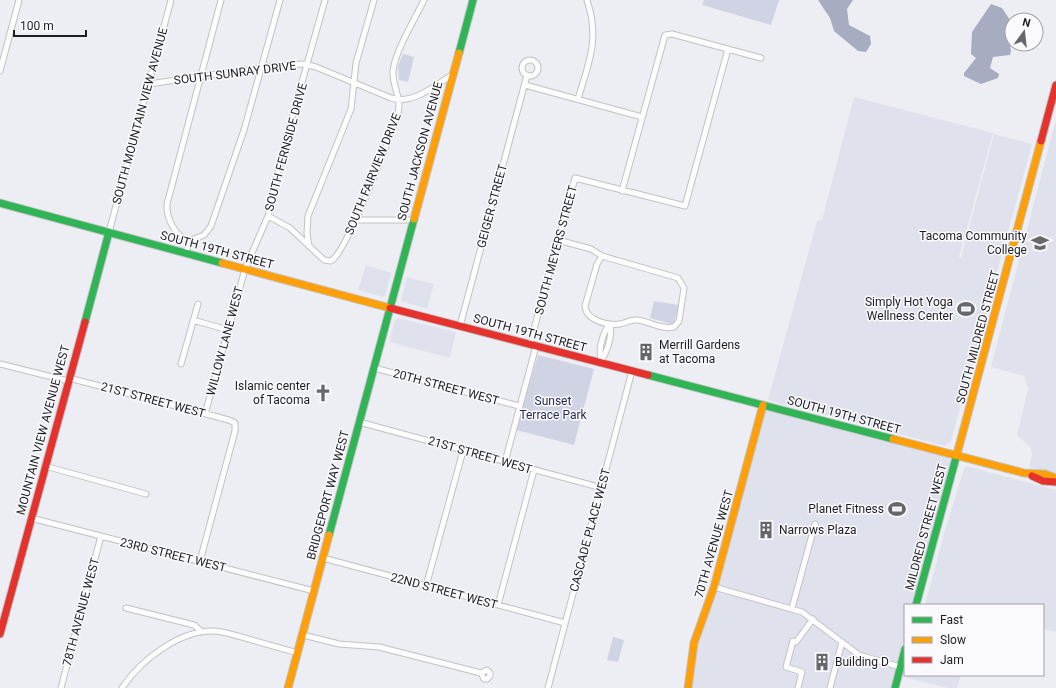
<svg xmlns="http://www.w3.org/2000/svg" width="1056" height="688" font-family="Roboto,sans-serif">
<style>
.built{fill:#dfe2ec}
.green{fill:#d0d3e4}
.water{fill:#a8acc0}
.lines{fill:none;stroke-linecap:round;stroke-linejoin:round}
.street-casing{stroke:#c1c2c5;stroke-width:7}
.fast-casing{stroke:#c1c2c5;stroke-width:9}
.slow-casing{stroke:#c1c2c5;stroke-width:9}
.jam-casing{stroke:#c1c2c5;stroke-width:9}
.street{stroke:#fcfcfd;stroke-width:5}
.fast{stroke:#30b455;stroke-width:7}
.slow{stroke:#ff9f0a;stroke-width:7}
.jam{stroke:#e5322d;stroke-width:7}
.labels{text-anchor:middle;stroke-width:3;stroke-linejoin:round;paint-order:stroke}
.street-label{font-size:12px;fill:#1d1e21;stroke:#fafafe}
.poi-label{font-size:12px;fill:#1d1e21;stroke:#fafafe;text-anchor:end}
.park-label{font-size:12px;fill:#272c53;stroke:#fafafe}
</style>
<rect width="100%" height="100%" fill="#edeef3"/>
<path class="built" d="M854,97l139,36 -34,124 2,1 33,-124 38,10 -81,297 -6,5 -177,-46 49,-179 5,-1z
M1056,119v355l-27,-7 3,-12 -1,-7 -14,-13 11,-46 -4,-13 -33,-9z
M366,265l25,8 -6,23 -2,1 -25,-7z
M407,277l27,7 -7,25 -26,-8z
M398,318l58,14 -6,26 -61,-16 6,-22z
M764,406l193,49 -41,150h-11v44l-10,39h-207l4,-33z
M966,466l90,24v142l-13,-3v-24h-118l21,-78 18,-58z
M908,675h53l-4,13h-9l-41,-10z"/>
<path class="green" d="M704,0h75l-8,25 -69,-20z
M403,54l11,3 -6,25 -9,-2 -1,-14z
M654,301l25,4 -5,18 -3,1 -21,-6z
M538,355l56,14 -20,76 -58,-15z
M613,637l11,3 -6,22 -11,-2z"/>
<path class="water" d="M818,0h35l-6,9 2,16 21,11 1,8 -5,8 -8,-1 -24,-20 -4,-13z
M991,4l11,4 8,12 -3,5 4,26 -1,4 -17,2 -3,11 9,6 -1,4 -17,6 -17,-8v-3l12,-15 -5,-4 1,-22z"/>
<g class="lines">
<g class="street-casing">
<path id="street" d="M221,0l-54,204c-1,14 8,32 22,37l15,-6 7,-9 33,-96 36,-130
M522 68a8 8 0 1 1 16 0a8 8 0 1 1-16 0Z
M0,71l19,-71
M149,84l124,-18 30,-2 13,3 75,31c22,7 43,-12 61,-23
M525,85l117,32
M578,99c11,-37 22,-60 9,-99
M622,191l43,-156 7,-1 89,24
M268,216l22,12 34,32 7,1c16,-9 59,-124 67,-148 4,-15 -6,-27 -5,-42 2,-20 22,-52 31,-71
M356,220h57
M109,232l62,-232
M558,240l33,9 11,7 76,22 6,10 -5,33 -5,6c-11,3 -24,-5 -36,-7 -7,-1 -12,3 -18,4 -13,2 -34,-4 -35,-18l12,-42 5,-8
M309,246l-2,-13 1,-17 43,-107 5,-46 18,-63
M186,253l3,-12
M193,320l35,10
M460,326l67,-251
M530,344l45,-166 110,28 43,-157
M601,359c-3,-10 2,-27 9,-35
M600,363c1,-4 3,-5 5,-9 4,-8 7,-21 5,-30
M0,364l68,17
M181,364l17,-60
M374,368l145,38
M69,378l160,42 6,3v8l-35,130
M205,414l40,-145 23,-53 16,-70 41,-146
M359,422l243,66
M505,462l31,-116
M45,466l101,28
M31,518l283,73
M323,558l242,65
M426,586l37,-135
M714,587l88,25 57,43 41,12
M498,605l36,-135
M126,608l68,17 8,7
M792,608l23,-84
M303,635l36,9 40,3 102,26 3,6h3l3,-3v-3l-3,-3 -6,3
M61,688l40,-152
M122,688c18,-27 56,-57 90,-57 11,0 22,4 33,7 17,5 35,10 53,15
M548,688l84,-317
M798,688l4,-16 -16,-5 7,-26 3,1 17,-23
M830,688l12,-46"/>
</g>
<g class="fast-casing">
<path id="fast" d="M459,53l14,-53
M0,203l222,60
M85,322l24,-90
M648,375l245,64
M329,535l85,-316
M916,605l41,-151
M895,688l10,-39"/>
</g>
<g class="slow-casing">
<path id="slow" d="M414,219l45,-166
M222,263l168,45
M893,439l131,34 21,1 11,4
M957,454l84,-313
M288,688l41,-153
M688,688l6,-45 20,-56 49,-182"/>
</g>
<g class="jam-casing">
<path id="jam" d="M1041,141l15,-56
M390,308l258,67
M1032,476l11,5 13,1
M0,634l85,-312"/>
</g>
<use href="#street" class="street"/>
<use href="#fast" class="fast"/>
<use href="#slow" class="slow"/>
<use href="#jam" class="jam"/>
</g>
<defs>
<g id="university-bare" transform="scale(1.38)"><path d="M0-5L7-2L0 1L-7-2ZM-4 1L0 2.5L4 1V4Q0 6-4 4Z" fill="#66676a" stroke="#fafafe" stroke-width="2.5" paint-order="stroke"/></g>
<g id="stadium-bare" transform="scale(1.38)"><path d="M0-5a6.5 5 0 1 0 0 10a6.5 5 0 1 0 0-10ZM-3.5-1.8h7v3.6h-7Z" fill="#66676a" stroke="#fafafe" stroke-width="2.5" paint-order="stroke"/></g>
<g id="building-bare" transform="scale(1.38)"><path d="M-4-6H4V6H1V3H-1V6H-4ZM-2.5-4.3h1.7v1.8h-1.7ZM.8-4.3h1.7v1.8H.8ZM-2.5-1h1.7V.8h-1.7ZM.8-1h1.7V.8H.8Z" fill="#66676a" stroke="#fafafe" stroke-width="2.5" paint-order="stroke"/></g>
<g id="church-bare" transform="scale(1.38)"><path d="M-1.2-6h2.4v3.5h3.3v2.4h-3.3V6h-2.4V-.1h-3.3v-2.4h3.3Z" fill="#66676a" stroke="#fafafe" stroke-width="2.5" paint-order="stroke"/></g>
</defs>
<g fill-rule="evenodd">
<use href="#university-bare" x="1040" y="243"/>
<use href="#stadium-bare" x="966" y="309"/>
<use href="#building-bare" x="646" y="352"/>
<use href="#church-bare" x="323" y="393"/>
<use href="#stadium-bare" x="897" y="509"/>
<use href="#building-bare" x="766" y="530"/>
<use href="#building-bare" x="822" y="662"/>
</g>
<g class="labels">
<g class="street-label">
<text transform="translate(235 73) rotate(-7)" y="4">SOUTH SUNRAY DRIVE</text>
<text transform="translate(140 116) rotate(-75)" y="4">SOUTH MOUNTAIN VIEW AVENUE</text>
<text transform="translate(286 147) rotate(-75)" y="4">SOUTH FERNSIDE DRIVE</text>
<text transform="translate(420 151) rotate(-75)" y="4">SOUTH JACKSON AVENUE</text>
<text transform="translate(373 174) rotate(-68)" y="4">SOUTH FAIRVIEW DRIVE</text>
<text transform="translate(492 206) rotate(-75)" y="4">GEIGER STREET</text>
<text transform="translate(217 250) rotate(15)" y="4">SOUTH 19TH STREET</text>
<text transform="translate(556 250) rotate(-75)" y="4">SOUTH MEYERS STREET</text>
<text transform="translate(530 333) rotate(15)" y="4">SOUTH 19TH STREET</text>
<text transform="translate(978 337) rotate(-75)" y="4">SOUTH MILDRED STREET</text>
<text transform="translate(225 341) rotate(-75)" y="4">WILLOW LANE WEST</text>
<text transform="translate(446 387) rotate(15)" y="4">20TH STREET WEST</text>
<text transform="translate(153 400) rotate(15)" y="4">21ST STREET WEST</text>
<text transform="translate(844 415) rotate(15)" y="4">SOUTH 19TH STREET</text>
<text transform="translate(43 430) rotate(-75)" y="4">MOUNTAIN VIEW AVENUE WEST</text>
<text transform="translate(480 455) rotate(16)" y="4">21ST STREET WEST</text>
<text transform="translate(328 495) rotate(-75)" y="4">BRIDGEPORT WAY WEST</text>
<text transform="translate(926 527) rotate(-75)" y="4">MILDRED STREET WEST</text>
<text transform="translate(590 530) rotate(-75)" y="4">CASCADE PLACE WEST</text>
<text transform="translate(714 544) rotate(-74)" y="4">70TH AVENUE WEST</text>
<text transform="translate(173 555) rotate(14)" y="4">23RD STREET WEST</text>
<text transform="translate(444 591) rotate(15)" y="4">22ND STREET WEST</text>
<text transform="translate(81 612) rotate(-75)" y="4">78TH AVENUE WEST</text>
</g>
<g class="poi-label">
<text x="1027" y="240">Tacoma Community<tspan x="1027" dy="14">College</tspan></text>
<text x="953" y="306">Simply Hot Yoga<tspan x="953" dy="14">Wellness Center</tspan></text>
<text x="659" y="349" text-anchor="start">Merrill Gardens<tspan x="659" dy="14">at Tacoma</tspan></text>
<text x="310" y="390">Islamic center<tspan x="310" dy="14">of Tacoma</tspan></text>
<text x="884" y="513">Planet Fitness</text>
<text x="779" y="534" text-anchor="start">Narrows Plaza</text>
<text x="835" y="666" text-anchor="start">Building D</text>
</g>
<g class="park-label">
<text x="553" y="405">Sunset<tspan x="553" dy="14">Terrace Park</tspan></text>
</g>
</g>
<rect x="904" y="604" width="140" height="72" fill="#fafafe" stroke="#a2a2a6"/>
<rect x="912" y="617" width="20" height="6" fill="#30b455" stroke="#a2a2a6"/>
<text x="940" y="624" font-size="12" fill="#1d1e21">Fast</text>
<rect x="912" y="637" width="20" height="6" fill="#ff9f0a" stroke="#a2a2a6"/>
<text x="940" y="644" font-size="12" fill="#1d1e21">Slow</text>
<rect x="912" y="657" width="20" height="6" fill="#e5322d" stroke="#a2a2a6"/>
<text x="940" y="664" font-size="12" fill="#1d1e21">Jam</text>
<g transform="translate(1024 32) rotate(15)"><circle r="19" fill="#fafafe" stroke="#a2a2a6"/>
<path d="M0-3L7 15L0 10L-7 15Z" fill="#66676a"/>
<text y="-6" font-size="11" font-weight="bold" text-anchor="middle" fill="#1d1e21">N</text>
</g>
<path d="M14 30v6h72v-6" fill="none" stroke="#1d1e21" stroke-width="2"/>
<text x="20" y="30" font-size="12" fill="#1d1e21" stroke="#fafafe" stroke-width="3" paint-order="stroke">100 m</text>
</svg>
